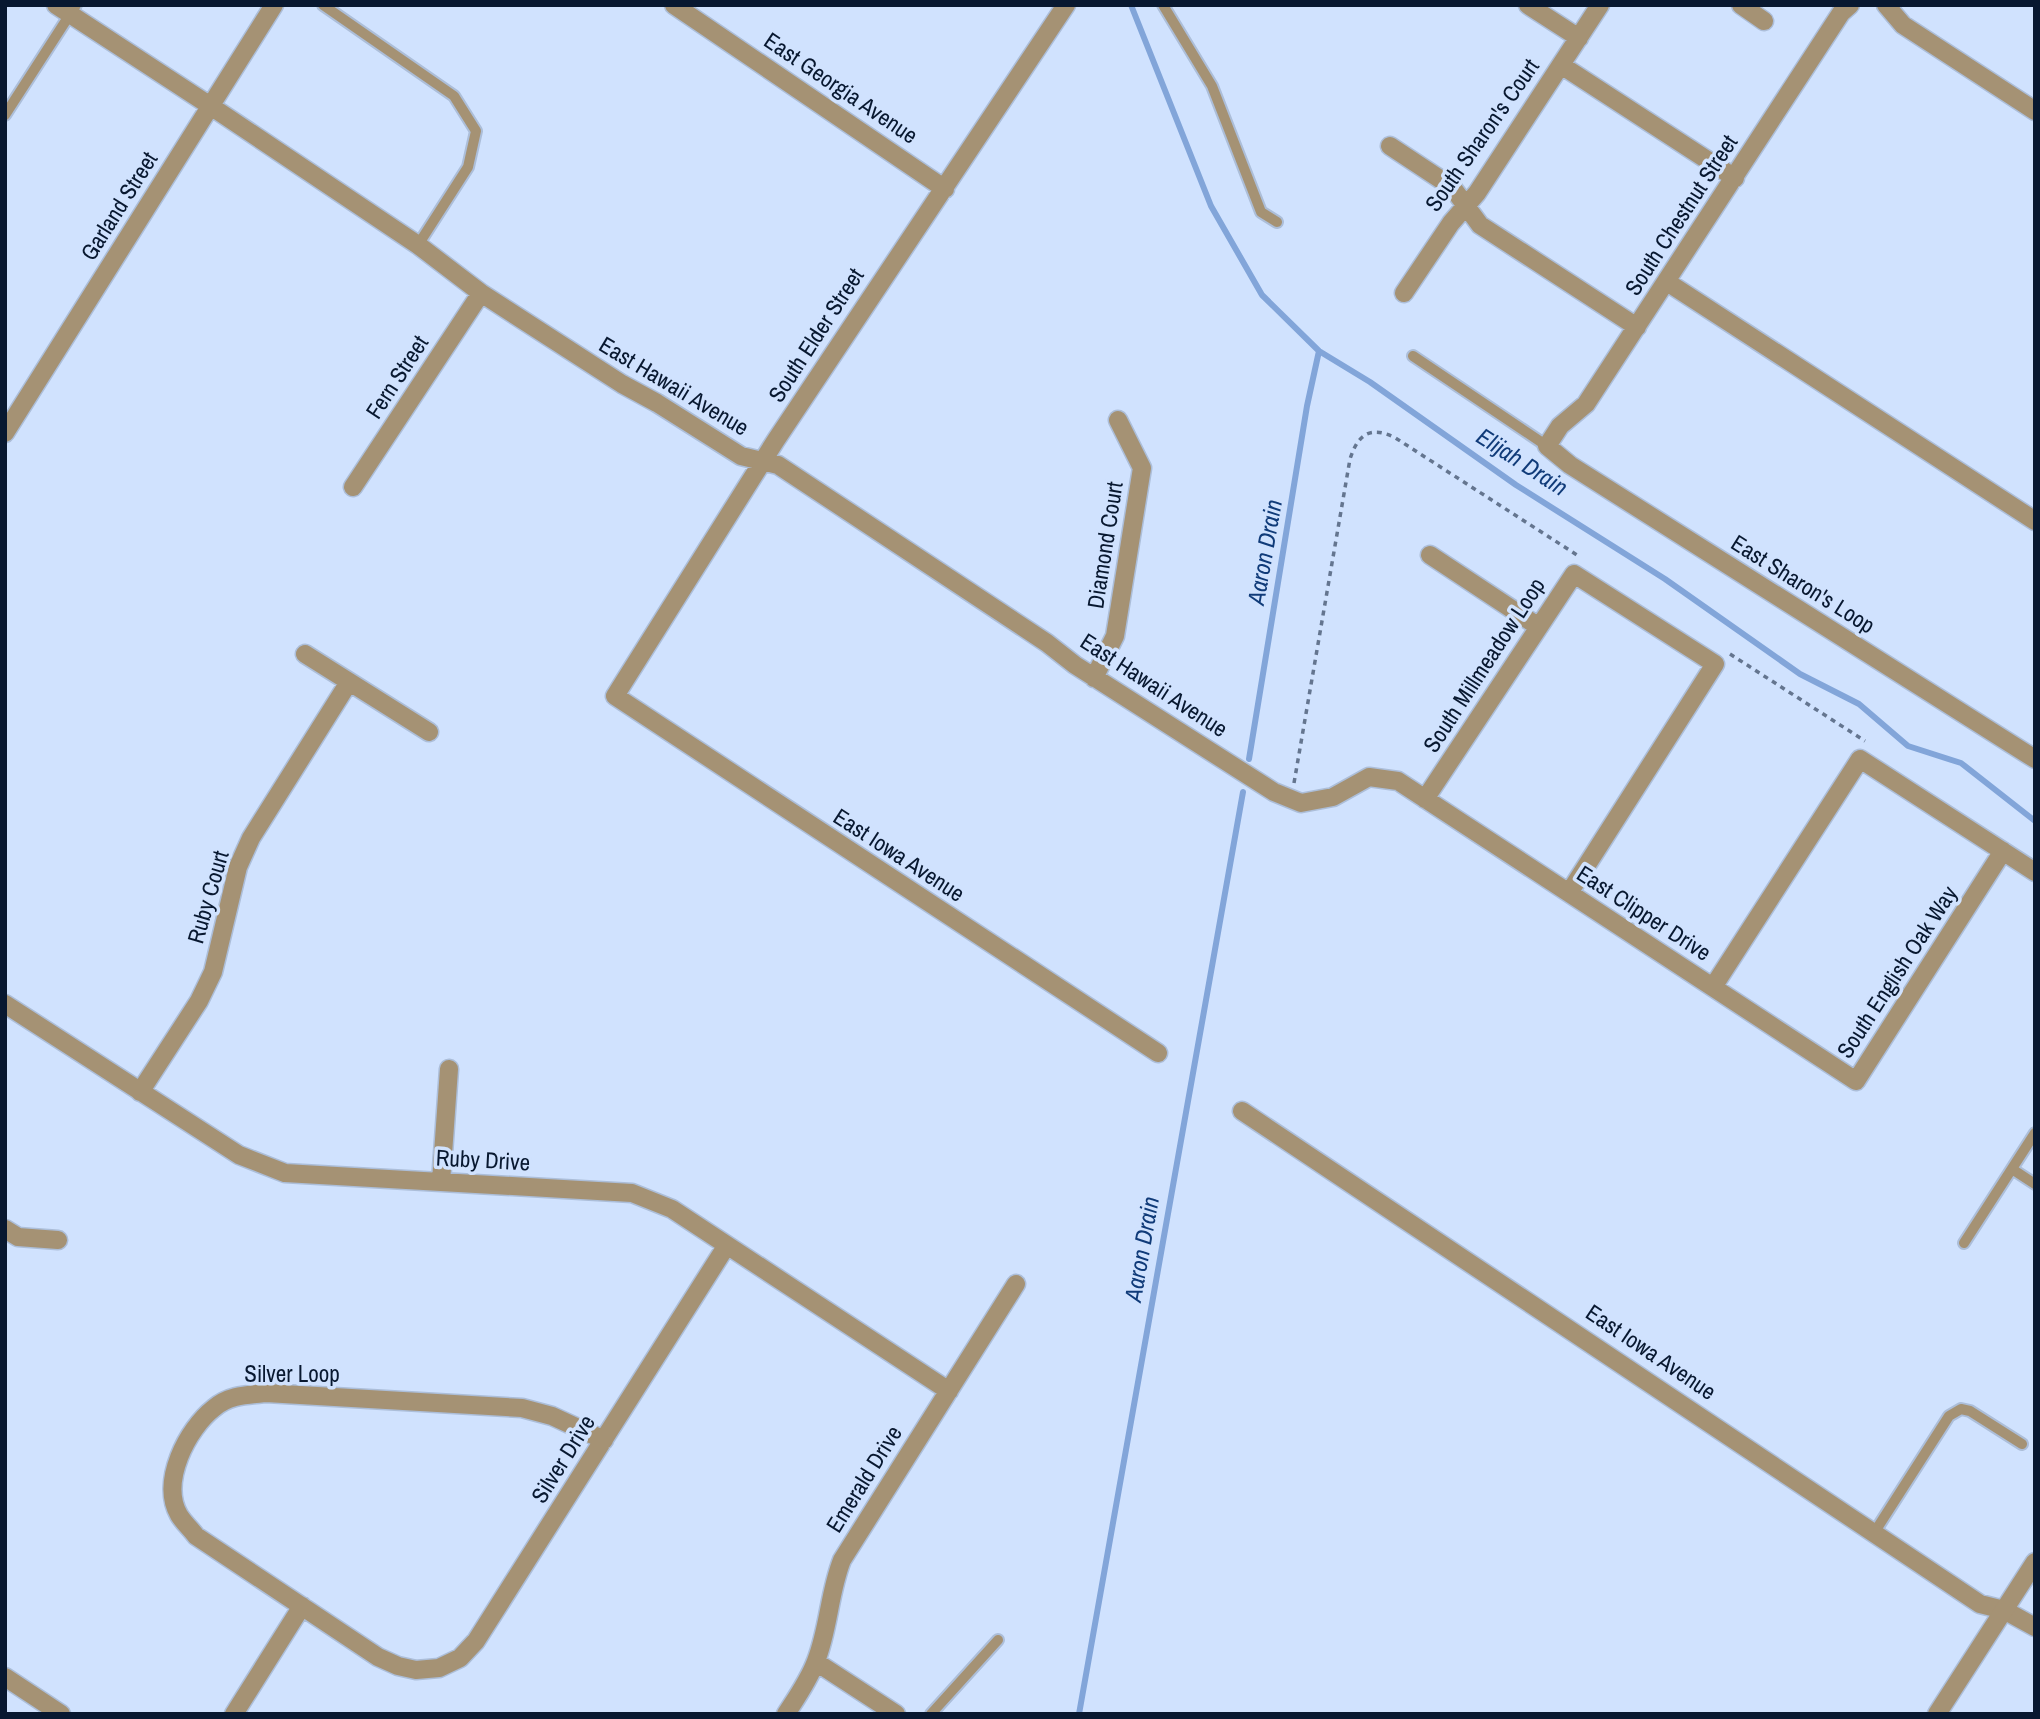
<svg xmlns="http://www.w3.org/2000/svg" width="2040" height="1719" font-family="'Archivo Narrow',sans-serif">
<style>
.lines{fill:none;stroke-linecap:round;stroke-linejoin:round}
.stream{stroke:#82a5d9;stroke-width:6}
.service-casing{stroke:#acbed9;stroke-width:14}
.minor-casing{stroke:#acbed9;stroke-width:21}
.tertiary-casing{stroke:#acbed9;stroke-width:21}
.path{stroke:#64758f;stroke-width:3.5;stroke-dasharray:5 5;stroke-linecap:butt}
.service{stroke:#a59274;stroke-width:10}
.minor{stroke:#a59274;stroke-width:18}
.tertiary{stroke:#a59274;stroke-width:18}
.labels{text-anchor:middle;stroke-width:7;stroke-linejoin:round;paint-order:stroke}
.street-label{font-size:23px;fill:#081830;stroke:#d0e2fe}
.water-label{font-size:24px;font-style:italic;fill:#103b79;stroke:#d0e2fe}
</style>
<rect width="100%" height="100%" fill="#d0e2fe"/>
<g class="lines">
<path class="stream" d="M1131,5l80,201 51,89 57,56 51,31 146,103 149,94 135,95 59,30 49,42 53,17 74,58
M1249,759l58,-353 12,-55
M1079,1714l164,-922"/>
<g class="service-casing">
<path id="service" d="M323,5l131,91 22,35 -8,36 -50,78
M1163,5l49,81 49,126 16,10
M5,115l71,-110
M1413,356l134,90
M2012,1169l23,15
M1964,1243l71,-110
M1874,1533l75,-117 12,-7 9,2 52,33
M931,1714l67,-74"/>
</g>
<g class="minor-casing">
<path id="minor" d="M56,5l156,102 206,138 63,48 141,91 35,19 84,53 37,9 269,178 28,22 199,127 27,11 32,-6 36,-20 29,4 458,300 147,-230
M674,5l271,184
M1066,5l-290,435 -161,256 543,357
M1528,5l51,33
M1741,5l23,16
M1850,5l-9,8 -255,391 -26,22 -13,20 23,19 465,294
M1886,5l17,20 132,86
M1561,65l174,113
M1390,146l62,41 28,38 157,102
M1667,282l368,239
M1404,293l47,-70 26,-30 123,-188
M5,433l269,-428
M353,487l128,-194
M1430,555l109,72
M305,654l124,78
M1094,678l21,-42 27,-168 -24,-48
M1425,799l149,-225 141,90 -146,229
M1713,987l147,-228 175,113
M5,1004l234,151 46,18 347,20 40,16 277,182
M140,1092l59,-91 14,-29 25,-105 13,-29 98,-156
M1242,1111l738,493 24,6 31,17
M441,1182l8,-113
M5,1229l13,8 40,3
M604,1440l-52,-24 -30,-8 -256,-15c-19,2 -37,2 -52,15 -27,21 -54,74 -35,107 4,7 12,14 17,21l182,121 20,9 18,4 23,-2 21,-10 16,-17 251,-396
M816,1662l80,52
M5,1677l56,37
M234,1714l68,-108
M786,1714c11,-17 23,-34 30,-53 13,-33 13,-68 26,-101l174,-276"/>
</g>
<g class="tertiary-casing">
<path id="tertiary" d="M1937,1714l98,-152"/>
</g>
<path class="path" d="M1730,654l135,87
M1294,783l56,-324c8,-25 20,-33 44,-22l183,118"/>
<use href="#service" class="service"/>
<use href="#minor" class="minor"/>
<use href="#tertiary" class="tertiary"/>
</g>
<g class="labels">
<g class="street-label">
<text transform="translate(841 88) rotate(34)" y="8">East Georgia Avenue</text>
<text transform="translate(1482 135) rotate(-55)" y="8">South Sharon's Court</text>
<text transform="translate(119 206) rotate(-58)" y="8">Garland Street</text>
<text transform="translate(1681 215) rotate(-57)" y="8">South Chestnut Street</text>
<text transform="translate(816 335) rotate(-57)" y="8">South Elder Street</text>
<text transform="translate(397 377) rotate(-57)" y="8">Fern Street</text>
<text transform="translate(674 386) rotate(31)" y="8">East Hawaii Avenue</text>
<text transform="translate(1105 545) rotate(-81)" y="8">Diamond Court</text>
<text transform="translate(1803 584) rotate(32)" y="8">East Sharon's Loop</text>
<text transform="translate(1484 665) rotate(-57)" y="8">South Millmeadow Loop</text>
<text transform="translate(1154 685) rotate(33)" y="8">East Hawaii Avenue</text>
<text transform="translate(899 855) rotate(33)" y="8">East Iowa Avenue</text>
<text transform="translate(208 897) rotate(-74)" y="8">Ruby Court</text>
<text transform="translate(1644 913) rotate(33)" y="8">East Clipper Drive</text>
<text transform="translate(1897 972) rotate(-57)" y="8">South English Oak Way</text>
<text transform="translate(483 1160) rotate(3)" y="8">Ruby Drive</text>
<text transform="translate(1651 1352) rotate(34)" y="8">East Iowa Avenue</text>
<text x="292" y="1382">Silver Loop</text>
<text transform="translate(563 1459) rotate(-58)" y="8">Silver Drive</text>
<text transform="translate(864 1479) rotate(-58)" y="8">Emerald Drive</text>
</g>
<g class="water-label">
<text transform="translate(1522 462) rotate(33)" y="8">Elijah Drain</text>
<text transform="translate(1265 552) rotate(-80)" y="8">Aaron Drain</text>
<text transform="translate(1142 1249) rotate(-80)" y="8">Aaron Drain</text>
</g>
</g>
<rect width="2040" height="1719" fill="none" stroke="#081830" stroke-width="14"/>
</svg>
